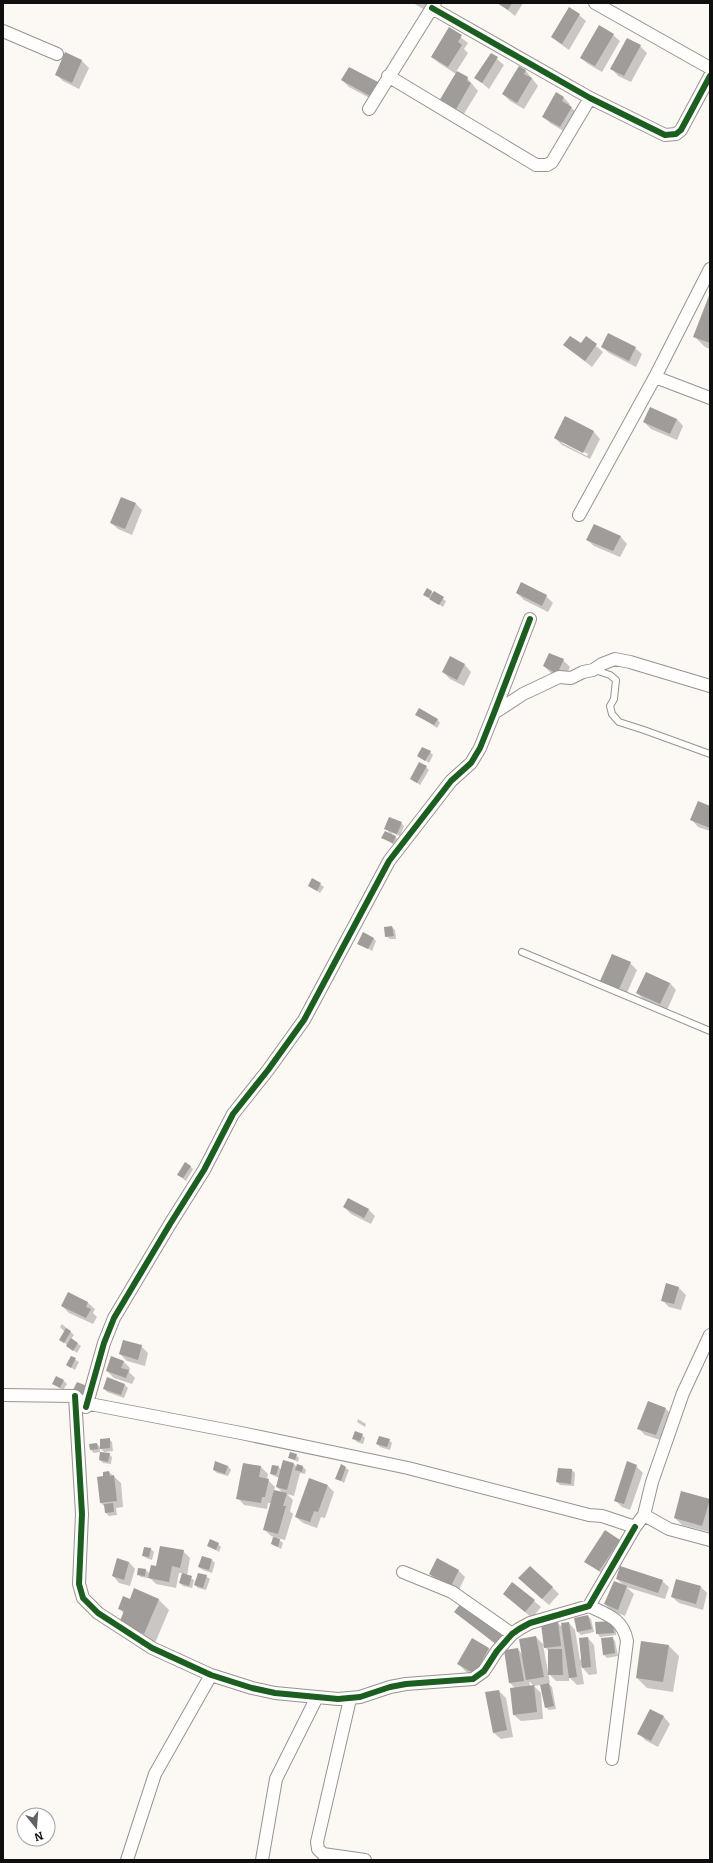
<svg xmlns="http://www.w3.org/2000/svg" width="713" height="1863" font-family="Bitter,serif">
<style>
.shadow{fill:#0003;fill-rule:evenodd}
.building{fill:#a09c99}
.lines{fill:none;stroke-linecap:round;stroke-linejoin:round}
.lane-casing{stroke:#969492;stroke-width:8}
.street-casing{stroke:#969492;stroke-width:14}
.lane{stroke:#fffefd;stroke-width:6}
.street{stroke:#fffefd;stroke-width:12}
.cycleway-casing{stroke:#fff;stroke-width:8}
.cycleway{stroke:#1b5e20;stroke-width:6}
</style>
<rect width="100%" height="100%" fill="#fcf8f4"/>
<path class="shadow" d="M413,3h17l-5,7z
M499,3h24l-8,13z
M579,15l7,6 -17,29 -10,-7 -7,-6z
M450,29l18,14 -4,6 4,4 -12,19 11,6 11,13 -16,26 -22,-16 16,-27 -17,-11 -7,-6z
M613,35l7,6 -18,31 -14,-8 -7,-6z
M640,46l7,7 -16,29 -13,-6 -6,-7z
M66,54l16,7 7,7 -10,21 -16,-8 -7,-7z
M491,54l13,11 -15,24 -13,-11z
M519,68l7,3 12,15 -14,23 -14,-8 -7,-7z
M342,80l35,3 7,7 -7,12 -28,-15z
M564,98l6,6 -1,2 10,8 -12,19 -17,-10 -7,-7z
M710,296v53l-5,-2 -10,-10z
M586,337l17,15 -11,15 -28,-22h17z
M602,347l33,1 7,6 -6,13 -27,-14z
M566,418l28,14 6,7 -10,20 -28,-14 -7,-7zM562,441l26,13 -1,2 -25,-13z
M677,419l6,7 -6,14 -26,-11 -7,-7z
M122,498l14,6 6,6 -10,25 -14,-6 -7,-6z
M594,525l27,12 6,7 -7,13 -26,-11 -7,-6z
M427,589l19,12 -3,6 -19,-13z
M517,593l29,3 7,7 -5,9 -24,-12z
M550,654l13,6 7,7 -6,13 -13,-7 -7,-7z
M450,658l15,7 6,7 -7,14 -14,-7 -7,-7z
M416,714l21,5 3,4 -3,5z
M430,752l3,3 -4,8 -10,-7z
M426,767l3,3 -9,15 -9,-6z
M710,807v24l-12,-4 -6,-7z
M401,823l3,3 -4,10 -8,-3 -1,1 8,6 -3,6 -13,-8 8,-4 -6,-6z
M320,884l4,3 -4,6 -11,-7z
M392,927l3,3 1,9h-6l-4,-3z
M373,938l3,3 -4,10 -13,-8z
M630,963l7,7 -11,25 -18,-8 -7,-6z
M670,983l6,7 -9,20 -23,-10 -7,-7z
M190,1166l3,3 -7,12 -8,-6z
M344,1207l24,2 7,7 -4,8 -20,-10z
M667,1285l12,3 7,7 -5,15 -12,-3 -7,-7z
M69,1293l19,10 7,6 -2,4 4,4 -4,7 -24,-11 -7,-7z
M62,1324l12,11 -3,4 10,7 -4,7 -16,-13 4,-8 -5,-5z
M141,1346l7,7 -3,13 -18,-5 -7,-7z
M71,1357l8,5 -4,8 -8,-5z
M123,1361l7,7 -1,4 6,6 -3,6 -18,-6 -7,-7z
M64,1381l3,3 -4,6 -10,-7z
M125,1385l3,3 -4,10 -17,-6 -3,-4z
M666,1409l6,6 -9,26 -18,-6 -7,-7z
M358,1419l8,5 -1,3 -8,-5z
M362,1435l3,3 -2,6 -6,-2 -3,-3z
M109,1439l3,3 1,9 -9,1 -4,-5v5l-6,1 -3,-3 6,-6 4,4z
M389,1440l3,3 -2,7 -10,-3 -3,-3z
M109,1454l3,3 -1,7 -8,-1 -3,-3z
M296,1455l3,3 -1,4 -9,-5z
M284,1461l10,3 3,3h6l3,3 -1,4 -5,-1 -6,23 -7,-2 6,6 -3,11 3,3 -8,26 -8,-2 6,5 -2,6 -9,-5 2,-7 -3,-1 -7,-7 8,-26h-4l-1,6 -23,-4 -6,-7 6,-34 17,3 7,7 -1,5 8,8 -1,4 9,2 -6,-6 3,-9 -6,-2 -3,-3 7,-6 4,3z
M228,1466l3,4 -3,6 -11,-3 -3,-3z
M342,1466l7,4 -5,13 -7,-5z
M636,1466l7,7 -13,37 -8,-3 -7,-7z
M559,1469l13,1 3,3 -1,13 -14,-1 -3,-3z
M109,1472l12,11 2,24 -7,1 1,7 -8,1 -3,-3 -1,-6 -4,-4z
M328,1486l6,6 -9,26 -4,-1 -4,11 -14,-5 -7,-6z
M709,1500l1,27 -1,5 -27,-7 -7,-7z
M606,1531l20,16 -20,30 -20,-16z
M218,1544l3,3 -2,5 -11,-7z
M145,1548l6,1 3,3 -2,8 -6,-2 -3,-3z
M183,1551l7,7 -3,18 7,4 -2,8 -9,-2 -3,-3 3,-10h-4l-3,15 -20,-4 -8,-8v2l-7,-1 -3,-3 8,-4 4,4 7,-7z
M212,1560l3,3 -3,10 -9,-3 -4,-3z
M129,1562l6,7 -5,17 -11,-3 -6,-7z
M458,1570l7,7 -7,15 -22,-11 -6,-7z
M206,1576l4,3 -4,11 -8,-2 -3,-3z
M617,1579l45,2 7,6 -4,12 -39,-12 8,7 -9,22 -13,-5 -7,-7 19,-18z
M526,1585l26,2 7,7 -10,11z
M701,1587l6,6 -4,17 -24,-7 -7,-6z
M504,1594l30,7 7,6 -9,11z
M158,1599l11,11 -14,33 -24,-10 -7,-19 -5,-6 11,-8z
M462,1604l41,46 -48,-38z
M588,1616l3,3 3,13 -13,3 -3,-3z
M558,1623l5,5 6,-5 6,7 5,30 2,-1 6,-21 6,7 3,29 -8,1 -8,-9 3,18 -7,1 -8,-8v4h-13l-7,-7v-23l-6,-6 7,38h-2l4,4 4,22 -7,1 -3,-3 -5,-22 -7,1 7,7 2,26 -22,2 -7,-6 1,-27 -5,-5 8,-34 4,5 14,-17 9,9zM529,1681l5,5h-4z
M616,1625v10l-16,2 -3,-4z
M612,1638l3,3 3,15 -11,2 -3,-3z
M668,1645l11,11 -6,36 -26,-4 -10,-10z
M489,1648l6,7 -14,25 -16,-9 -6,-7z
M499,1691l7,7 7,39 -12,2 -7,-6z
M650,1711l14,6 6,7 -12,23 -13,-7 -6,-7z"/>
<path class="building" d="M497,3h15l-4,7z
M569,7l11,7 -18,30 -11,-7z
M599,25l15,9 -19,32 -15,-8z
M449,27l13,8 -4,7 4,3 -14,22 -17,-10z
M627,38l14,7 -17,31 -14,-7z
M65,52l17,8 -10,23 -17,-8z
M491,53l7,4 -16,26 -8,-5z
M519,66l7,4 -2,4 8,4 -15,25 -15,-9z
M349,67l29,15 -8,14 -29,-16z
M457,71l11,6 -1,4 4,2 -16,28 -16,-10z
M556,92l8,5 -2,4 10,6 -12,20 -18,-10z
M710,293v50l-17,-6z
M608,333l28,14 -7,14 -28,-14z
M570,336l11,7 5,-7 11,8 -12,17 -22,-16z
M650,407l27,12 -7,15 -27,-12z
M565,416l29,15 -11,22 -29,-15z
M121,497l15,6 -11,26 -15,-6z
M594,524l27,12 -8,15 -27,-11z
M521,582l26,13 -5,11 -26,-13z
M427,588l5,3 -3,7 -6,-3z
M434,591l10,6 -5,8 -10,-6z
M549,653l15,6 -7,15 -14,-8z
M450,656l15,8 -8,16 -15,-8z
M419,708l19,11 -4,6 -19,-10z
M422,747l9,4 -6,10 -8,-5z
M419,762l8,4 -10,17 -7,-4z
M698,801l12,5v22l-20,-8z
M389,817l13,5 -5,12 -13,-5z
M385,831l11,5 -3,7 -12,-5z
M312,878l9,5 -4,8 -9,-5z
M392,926l2,10 -9,1 -1,-10z
M363,932l11,6 -6,11 -11,-5z
M612,954l19,8 -12,27 -19,-8z
M646,972l24,11 -10,21 -24,-11z
M185,1162l6,4 -8,12 -6,-3z
M348,1198l21,11 -5,9 -21,-11z
M666,1283l13,4 -5,17 -13,-3z
M68,1292l20,10 -2,5 5,2 -5,9 -25,-12z
M66,1328l5,3 -7,12 -5,-3z
M71,1338l7,5 -5,8 -7,-5z
M123,1340l19,5 -4,15 -19,-6z
M71,1356l5,2 -5,10 -5,-3z
M111,1356l13,5 -3,7 8,2 -3,8 -20,-7z
M56,1376l8,4 -4,8 -8,-4z
M107,1377l18,7 -4,11 -18,-6z
M77,1382l10,4 -3,8 -11,-4z
M648,1401l18,7 -10,27 -19,-6z
M355,1431l8,3 -3,7 -8,-2z
M379,1436l11,3 -3,8 -11,-3z
M110,1438v10l-10,1v-10z
M97,1443l1,6 -8,1 -1,-6z
M100,1452l10,1 -2,9 -9,-2z
M290,1452l7,2 -2,6 -7,-2z
M283,1460l11,3 -7,27 -11,-3z
M215,1461l13,5 -3,8 -12,-4z
M627,1461l10,4 -13,39 -10,-3z
M243,1463l18,3 -2,11 10,2 -4,18h-3l-1,6 -25,-4z
M297,1464l6,2 -1,6 -7,-2z
M341,1464l5,3 -5,14 -6,-2z
M272,1465l7,1 -3,9 -6,-1z
M558,1468l14,1 -1,15 -15,-2z
M109,1471l1,5 4,-1 3,26 -17,2 -3,-26 6,-1v-4z
M309,1478l19,7 -10,27 -4,-1 -4,11 -15,-5z
M274,1490l13,3 -4,13h3l-8,28 -15,-4z
M681,1491l29,8 -8,27 -28,-8z
M113,1503l1,9 -9,1 -1,-9z
M605,1530l15,10 -21,31 -15,-9z
M273,1537l7,2 -2,8 -7,-3z
M210,1539l9,4 -3,7 -9,-4z
M160,1546l24,4 -4,18 -8,-2 -3,16 -21,-4 3,-13 5,1z
M144,1547l7,1 -2,9 -7,-1z
M202,1556l10,3 -3,11 -11,-3z
M117,1558l12,4 -5,18 -12,-4z
M437,1558l22,12 -8,16 -22,-12z
M530,1566l23,21 -11,12 -24,-21z
M620,1566l43,14 -5,13 -42,-14z
M138,1568l8,1 -1,7 -8,-1z
M182,1573l10,3 -3,10 -10,-3z
M198,1573l9,2 -4,13 -9,-3z
M676,1579l25,7 -5,18 -25,-7z
M614,1581l13,5 -9,24 -14,-6z
M512,1582l23,18 -10,12 -22,-18z
M134,1588l25,11 -15,35 -25,-11 5,-12 -6,-2 5,-13 7,3z
M462,1602l42,32 -8,10 -42,-32z
M588,1615l4,14 -15,3 -3,-14z
M613,1621l1,12 -18,1 -1,-12z
M558,1622l3,24 -17,2 -3,-24z
M569,1622l8,55 -8,1 -8,-55z
M536,1636l8,41 -18,3 -7,-41z
M588,1637l3,30 -9,1 -3,-30z
M613,1637l2,16 -12,2 -2,-17z
M472,1638l17,10 -14,26 -18,-10z
M641,1641l28,4 -6,37 -27,-4z
M518,1648l6,33 -15,2 -5,-33z
M548,1649h14l1,26h-15z
M549,1683l5,23 -9,2 -5,-23z
M534,1685l3,27 -24,3 -3,-27z
M499,1690l8,40 -14,3 -8,-41z
M650,1709l14,7 -13,25 -14,-7z"/>
<g class="lines">
<g class="lane-casing">
<path id="lane" d="M595,670l15,5 6,5 -2,19 -4,7 2,8 7,8 25,8 66,24
M522,952l188,79"/>
</g>
<g class="street-casing">
<path id="street" d="M595,3l115,65
M432,8l158,90 75,37 11,-1 5,-4 29,-54
M3,31l54,23
M388,76l148,89h11l5,-3 38,-64
M369,109l66,-106
M655,377l55,21
M579,515l76,-138 55,-108
M494,713l29,-19 36,-17 12,1 12,-6 10,-2 9,-6 13,-5 15,3 80,24
M710,1335l-27,58 -31,89 -8,33 25,14 41,11
M3,1395l72,1 11,11 4,-3 151,29 167,35 181,47 13,1 33,11 9,-12
M75,1396l7,118 -3,70 4,14 15,15 54,35 59,27 41,13 23,5 63,6 22,-2 30,-10 16,-3 67,-5 11,-8 13,-20 15,-17 7,-5 11,-6 59,-17 46,-79
M86,1407l18,-64 10,-25 56,-94 34,-54 29,-56 35,-44 36,-50 85,-159 62,-80 20,-18 9,-15 14,-35 36,-94
M403,1572l49,20 60,42
M589,1606c19,9 34,13 38,35l-15,118
M350,1699l-33,143 1,7 5,5 42,6
M127,1860l28,-86 56,-99
M262,1860l14,-81 41,-82"/>
</g>
<use href="#lane" class="lane"/>
<use href="#street" class="street"/>
<g class="cycleway-casing">
<path id="cycleway" d="M432,8l158,90 75,37 11,-1 5,-4 29,-54
M75,1396l7,118 -3,70 4,14 15,15 54,35 59,27 41,13 23,5 63,6 22,-2 30,-10 16,-3 67,-5 11,-8 13,-20 15,-17 7,-5 11,-6 59,-17 46,-79
M86,1407l18,-64 10,-25 56,-94 34,-54 29,-56 35,-44 36,-50 85,-159 62,-80 20,-18 9,-15 14,-35 36,-94"/>
</g>
<use href="#cycleway" class="cycleway"/>
</g>
<rect width="713" height="1863" fill="none" stroke="#0f0f0f" stroke-width="8"/>
<g transform="translate(36 1827) rotate(163)"><circle r="19" fill="#ffffff" stroke="#9f9f9f"/>
<path d="M0-3L7 15L0 10L-7 15Z" fill="#62615f"/>
<text y="-6" font-size="11" font-weight="bold" text-anchor="middle" fill="#0f0f0f">N</text>
</g>
</svg>
